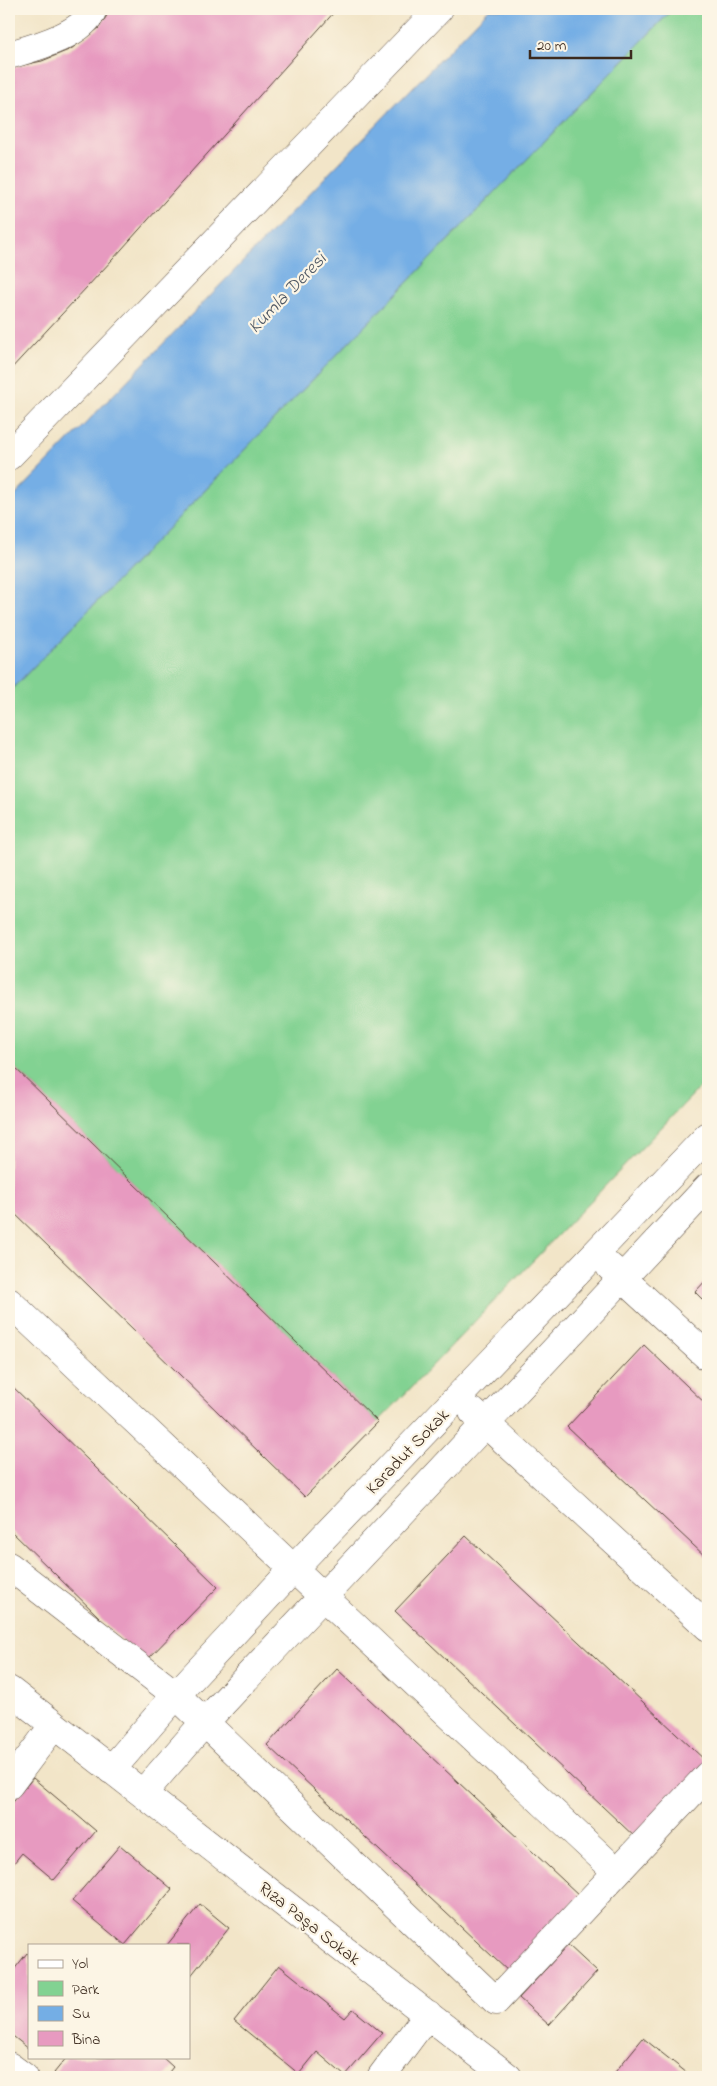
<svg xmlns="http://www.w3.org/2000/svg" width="717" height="2086" font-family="'Indie Flower',sans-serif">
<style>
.green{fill:#82d292;stroke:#5e7e58}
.water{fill:#74aee5;stroke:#586c82}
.building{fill:#e79ac0}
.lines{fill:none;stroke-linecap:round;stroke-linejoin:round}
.minor-casing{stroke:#564638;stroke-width:29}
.minor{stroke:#fff;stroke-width:28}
.labels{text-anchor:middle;stroke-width:4.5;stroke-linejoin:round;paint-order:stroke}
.street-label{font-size:18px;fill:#3b2a1e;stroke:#fcf5e5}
.water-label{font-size:19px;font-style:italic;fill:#4f5864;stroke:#fcf5e5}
</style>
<rect width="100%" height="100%" fill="#fcf5e5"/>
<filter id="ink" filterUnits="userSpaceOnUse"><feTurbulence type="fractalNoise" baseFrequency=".02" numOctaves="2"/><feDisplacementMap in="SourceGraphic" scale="10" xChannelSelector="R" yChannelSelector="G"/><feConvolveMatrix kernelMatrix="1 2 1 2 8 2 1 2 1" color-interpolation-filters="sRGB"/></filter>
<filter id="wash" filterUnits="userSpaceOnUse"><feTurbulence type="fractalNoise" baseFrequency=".0096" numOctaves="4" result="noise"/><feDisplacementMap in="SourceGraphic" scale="20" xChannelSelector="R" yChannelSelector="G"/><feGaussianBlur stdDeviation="1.12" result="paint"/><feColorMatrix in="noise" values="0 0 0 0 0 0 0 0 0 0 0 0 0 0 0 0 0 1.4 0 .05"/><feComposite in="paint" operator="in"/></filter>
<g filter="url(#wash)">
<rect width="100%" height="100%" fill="#f2e5c8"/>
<path class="green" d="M673,9h35v1070l-330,343 -369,-360v-370z"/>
<path class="water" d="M489,9h184l-664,683v-190z"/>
<g id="blocks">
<path class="building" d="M111,9h226l-224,250 -104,112v-303l33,-7 29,-12 28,-21z
M9,1062l369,360 -73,75 -296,-289z
M708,1278v27l-13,-13z
M644,1345l64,61v153l-141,-132z
M9,1383l209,204 -73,75 -136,-133z
M466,1536l242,227 -71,76 -242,-228z
M337,1669l243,227 -71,76 -242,-227z
M33,1778l63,53 -42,49 -32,-27 -13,16v-62z
M120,1845l52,44 -47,56 -53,-44z
M200,1904l29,24 -40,50v-33h-22z
M568,1945l29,27 -48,53 -30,-27z
M27,1953l2,2v94l-20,-16v-57z
M279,1965l66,53 8,-9 29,24 -37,43 -28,-24 -18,22 -65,-53z
M643,2038l49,39h-81z
M67,2057h95l11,10 -8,10h-106l-5,-4z"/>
</g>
</g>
<g filter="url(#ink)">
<use href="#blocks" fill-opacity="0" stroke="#564638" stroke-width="1"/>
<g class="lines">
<g class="minor-casing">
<path id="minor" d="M9,55c24,-7 75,-20 84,-46
M9,456l430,-447
M610,1267l98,90
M9,1302l608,570
M473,1412l235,215
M9,1566l167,129 320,306 212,-226
M9,1690l499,387
M111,1770l65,-75 118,-127 414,-432
M9,1785l45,-60
M143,1793l61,-70 504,-536
M9,2066l15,11
M381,2077l47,-63"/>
</g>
<use href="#minor" class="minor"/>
</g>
</g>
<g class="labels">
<g class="street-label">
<text transform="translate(407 1451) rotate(-46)" y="6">Karadut Sokak</text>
<text transform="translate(310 1923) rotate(38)" y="6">Rıza Paşa Sokak</text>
</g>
<g class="water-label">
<text transform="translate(286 292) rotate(-46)" y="7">Kumla Deresi</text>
</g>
</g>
<rect width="717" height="2086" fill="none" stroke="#fcf5e5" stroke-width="30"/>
<rect x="28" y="1944" width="162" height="115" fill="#fcf5e5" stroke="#afa495"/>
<rect x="38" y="1960" width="25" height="8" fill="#ffffff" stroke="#afa495"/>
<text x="72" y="1968" font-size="15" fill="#3b2a1e">Yol</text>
<rect x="38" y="1981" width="25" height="15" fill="#82d292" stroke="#afa495"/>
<text x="72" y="1994" font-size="15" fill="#3b2a1e">Park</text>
<rect x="38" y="2006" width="25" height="15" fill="#74aee5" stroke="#afa495"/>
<text x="72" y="2018" font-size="15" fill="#3b2a1e">Su</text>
<rect x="38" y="2031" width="25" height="15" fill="#e79ac0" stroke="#afa495"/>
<text x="72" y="2044" font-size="15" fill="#3b2a1e">Bina</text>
<path d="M530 50v8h101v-8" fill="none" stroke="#3b2a1e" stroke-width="2.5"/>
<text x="537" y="50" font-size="15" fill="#3b2a1e" stroke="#fcf5e5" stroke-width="4" paint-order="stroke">20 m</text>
</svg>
